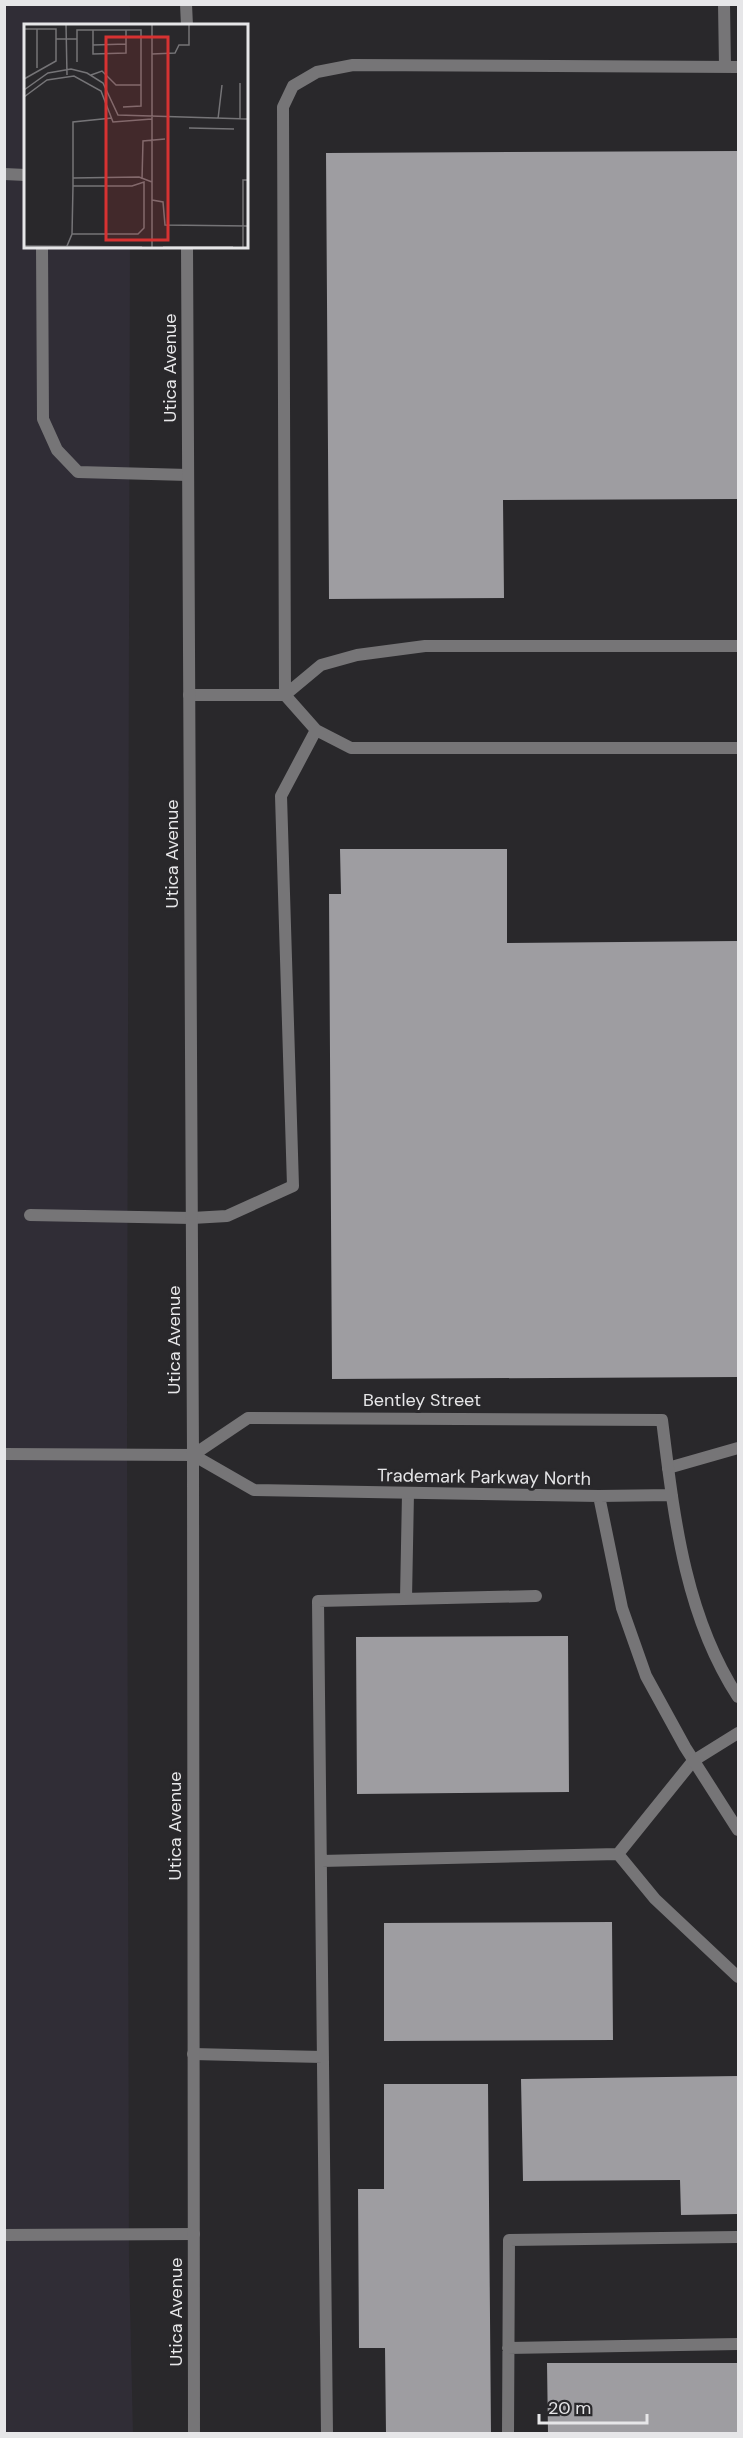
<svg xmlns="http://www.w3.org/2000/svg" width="743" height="2438" font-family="'DM Sans',sans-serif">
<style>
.built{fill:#302d36}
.building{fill:#9e9da1}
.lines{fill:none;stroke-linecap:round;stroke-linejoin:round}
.service{stroke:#767577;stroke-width:12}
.minor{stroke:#767577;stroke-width:12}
.labels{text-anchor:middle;stroke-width:6;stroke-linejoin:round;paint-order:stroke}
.street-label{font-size:18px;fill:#e6e6e8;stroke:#29282b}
.inset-road{fill:none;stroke:#757477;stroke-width:1.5}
.view{fill:#d73232;fill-opacity:0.15;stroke:#d73232;stroke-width:3}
.inset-edge{fill:none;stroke:#e6e6e8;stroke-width:3}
</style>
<rect width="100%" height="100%" fill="#29282b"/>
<path class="built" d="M127,4l3,3v18l-104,1v220h104l-3,1180 2,836 4,171 -128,1v-2429z"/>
<path class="building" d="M738,151v348l-235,1 1,98 -175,1 -3,-446z
M340,849h167v94l231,-2v436l-406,2 -3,-485h12z
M568,1636l1,156 -212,2 -1,-157z
M612,1922l1,118 -229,1v-118z
M738,2076v138l-57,1 -1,-35 -157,1 -2,-102z
M384,2084h104l3,350h-105l-1,-86h-26l-1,-159h26z
M547,2363h191v71h-190z"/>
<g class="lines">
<path class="service" d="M724,4l1,63
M4,174l22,1
M42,246l1,173 14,31 21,22 110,3
M189,695h96l31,35 35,18h387
M285,695l-2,-588 10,-21 24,-14 36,-7 385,2
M285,695l36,-30 36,-10 68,-9h313
M30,1215l162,3 35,-2 66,-30 -12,-390 35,-66
M4,1454l189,1
M668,1468l70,-20
M406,1599l2,-106
M618,1854l75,-93
M321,1861l297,-7 37,45 83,78
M193,2054l130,3
M4,2235l190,-1
M508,2348l230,-4
M327,2434l-9,-833 218,-5
M508,2434l1,-194 229,-3"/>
<path class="minor" d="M186,4l1,22
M187,246l6,1209 1,979
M599,1496l73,-1
M738,1697c-54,-83 -64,-182 -76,-277l-414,-2 -55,37 61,35 345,6 23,112 24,68 39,71 53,83
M693,1761l45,-28"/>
</g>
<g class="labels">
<g class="street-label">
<text transform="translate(170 368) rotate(-90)" y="6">Utica Avenue</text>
<text transform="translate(172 854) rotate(-90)" y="6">Utica Avenue</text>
<text transform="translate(174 1340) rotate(-90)" y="6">Utica Avenue</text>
<text x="422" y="1406">Bentley Street</text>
<text transform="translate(484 1477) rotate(1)" y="6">Trademark Parkway North</text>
<text transform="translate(175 1826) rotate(-90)" y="6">Utica Avenue</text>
<text transform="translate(176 2312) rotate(-90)" y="6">Utica Avenue</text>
</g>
</g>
<g transform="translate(24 24)">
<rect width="224" height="224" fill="#29282b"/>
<path class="inset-road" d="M42,0l1,51M128,0v223M0,5h32v32l-32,18M13,5v39M69,6v24l33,-1v-23M32,15h21v-9h64v76l-18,1M69,21l33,-1M128,30l23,-1 4,-8h10v-21M53,38v-23M67,51l11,-4 14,14h25M216,59v36M0,66l24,-17 23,-4 16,4 16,10 15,32 130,4M0,73l23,-17 27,-4 27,15 12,31 39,-3M194,95l4,-34M165,104l45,1M49,154v-56l39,-4M118,155l1,-38 22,-2M128,176l11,2 2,23 83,1M48,210h66l6,-6v-46l-12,4h-59v-8l66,-1 13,5M0,222l118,1M43,222l5,-12 1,-48M139,223h70M219,223v-67h5"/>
<path class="view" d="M82,13h62v203h-62z"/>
<rect width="224" height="224" class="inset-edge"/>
</g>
<rect width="743" height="2438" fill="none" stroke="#e6e6e8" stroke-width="12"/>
<path d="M539 2414v9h108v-9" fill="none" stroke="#e6e6e8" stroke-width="3"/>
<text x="548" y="2414" font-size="18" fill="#e6e6e8" stroke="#29282b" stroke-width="4.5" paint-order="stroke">20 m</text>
</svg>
